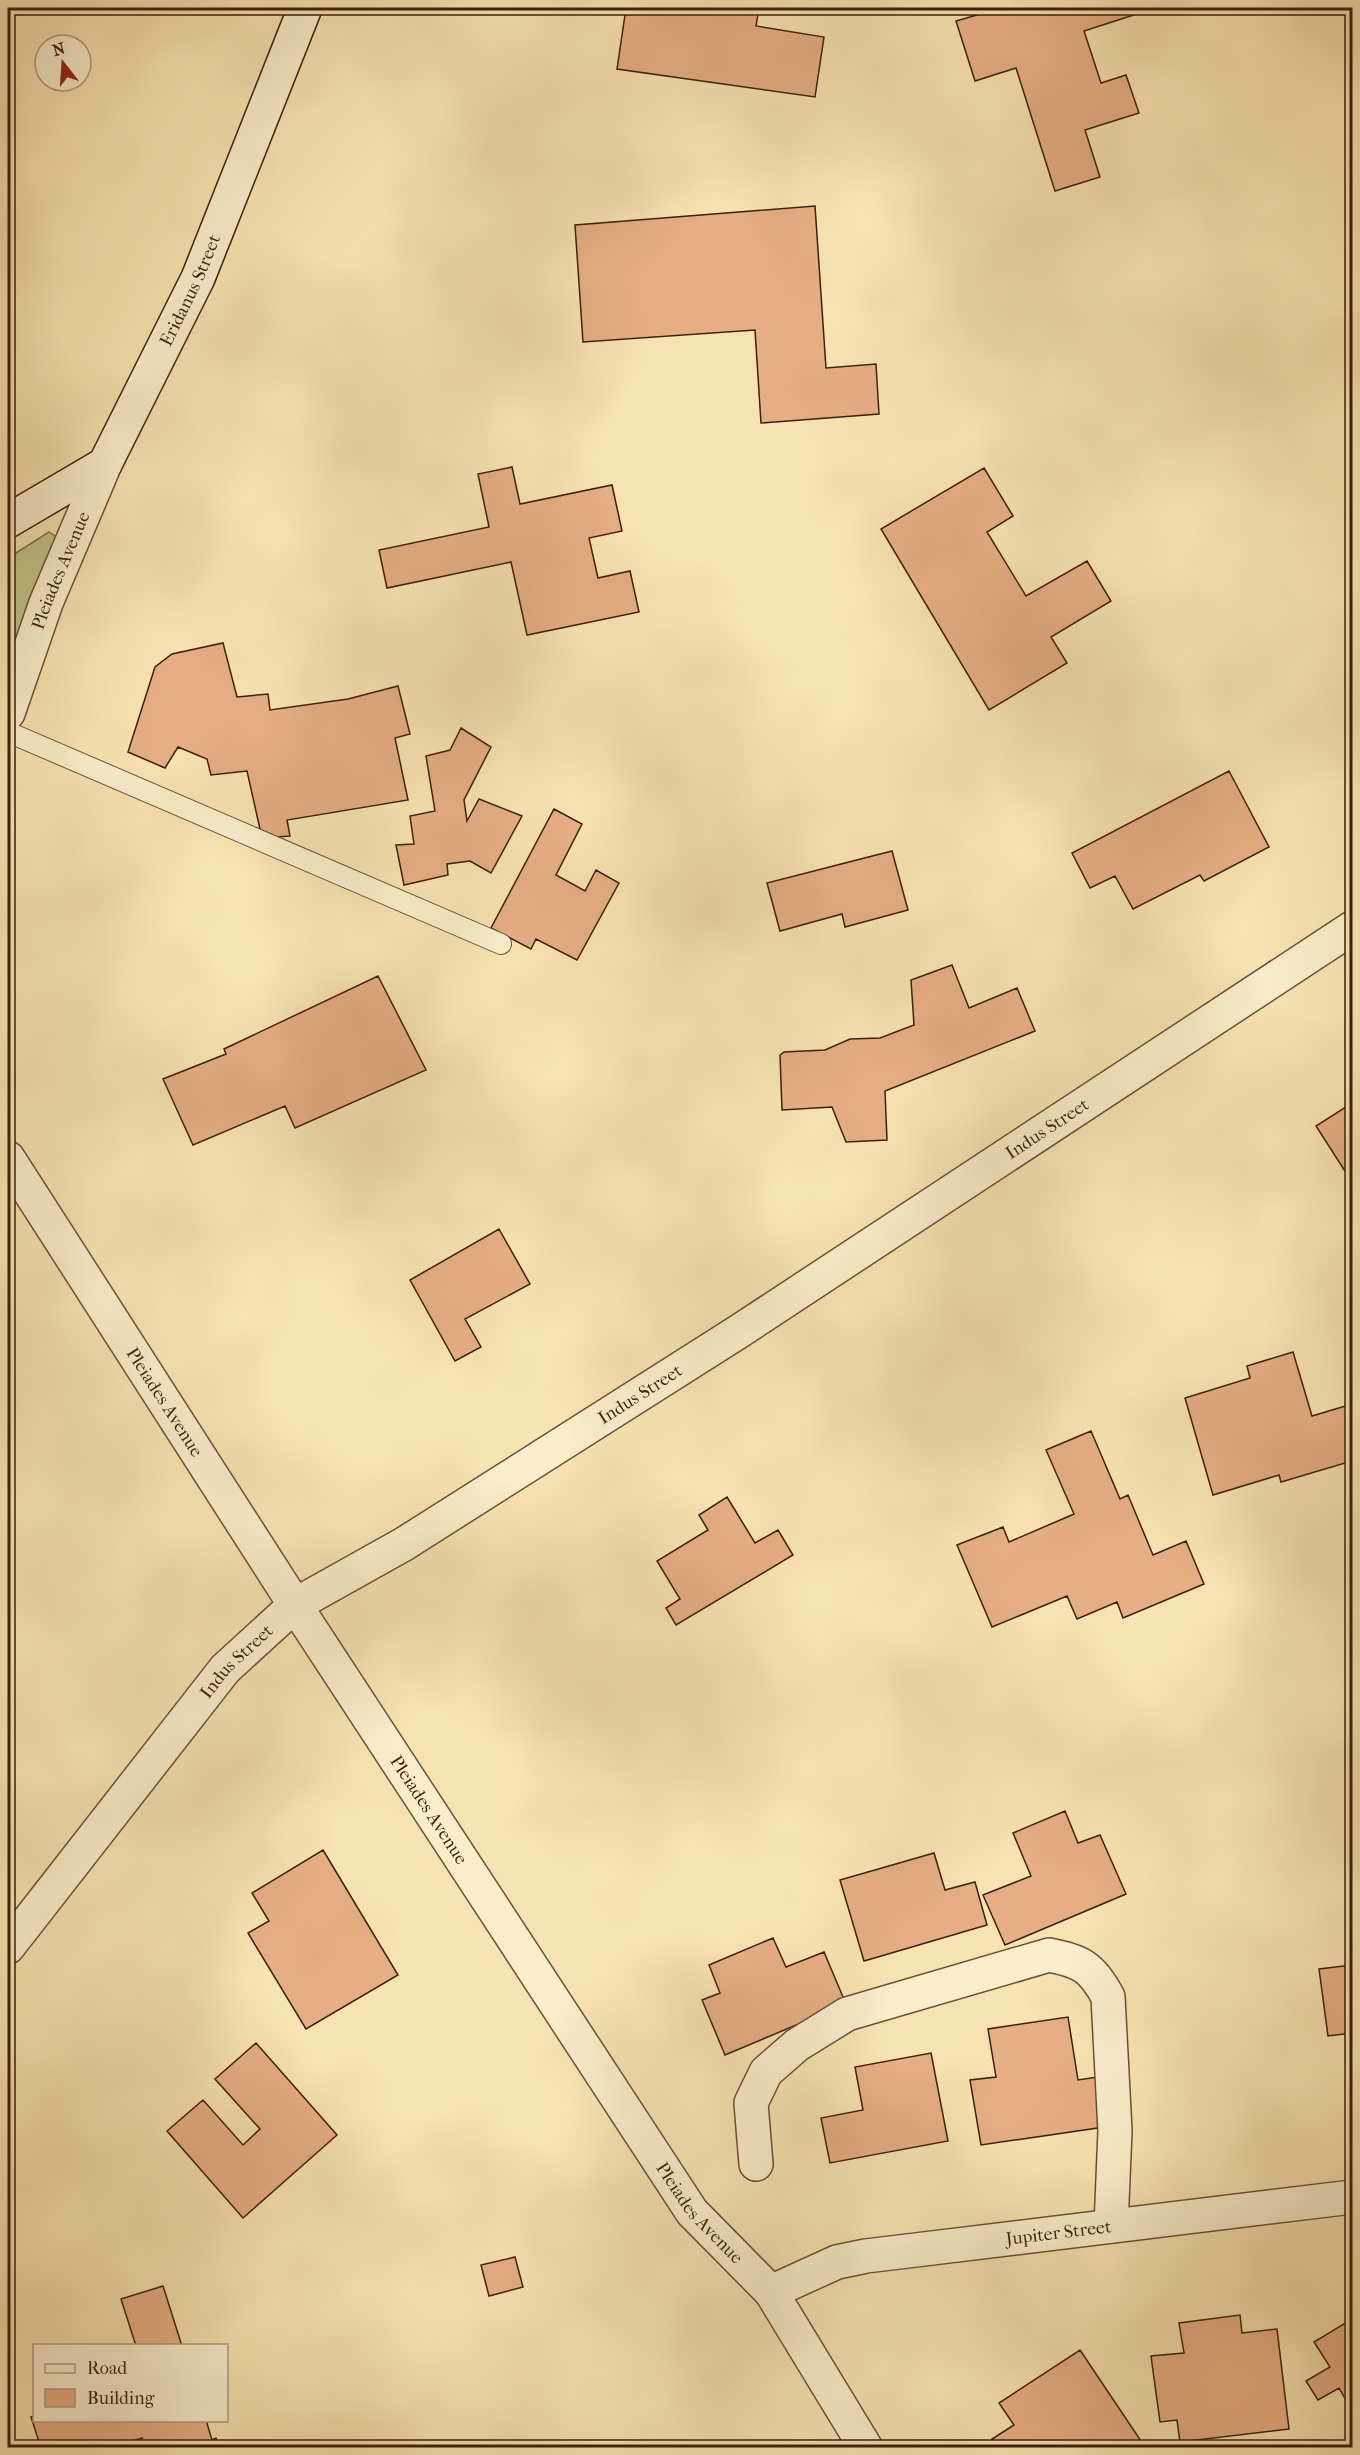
<svg xmlns="http://www.w3.org/2000/svg" width="1360" height="2455" font-family="'IM FELL French Canon',serif">
<style>
.green{fill:#c1c389;stroke:#7f704b;stroke-width:1.5}
.building{fill:#e6ae84;stroke:#3d1e0d;stroke-width:1.5}
.lines{fill:none;stroke-linecap:round;stroke-linejoin:round}
.lane-casing{stroke:#6c4f36;stroke-width:22}
.street-casing{stroke:#6c4f36;stroke-width:36}
.secondary-casing{stroke:#3d1e0d;stroke-width:36}
.lane{stroke:#faedcc;stroke-width:20}
.street{stroke:#faedcc;stroke-width:33}
.secondary{stroke:#faedcc;stroke-width:33}
.labels{text-anchor:middle;stroke-width:4.5;stroke-linejoin:round;paint-order:stroke}
.street-label{font-size:18px;fill:#3d1e0d;stroke:#faedcc}
</style>
<rect width="100%" height="100%" fill="#f7e3b1"/>
<filter id="stains"><feTurbulence type="fractalNoise" baseFrequency=".00333" numOctaves="4"/><feColorMatrix values="0 0 0 0 .2 0 0 0 0 .09 0 0 0 0 .02 0 0 0 .5 -.17"/></filter>
<radialGradient id="worn" r=".72"><stop offset=".6" stop-color="#630" stop-opacity="0"/><stop offset="1" stop-color="#630" stop-opacity=".3"/></radialGradient>
<path class="green" d="M49,532l12,8 -53,129v-111z"/>
<path class="building" d="M626,8h133l-3,18 68,11 -9,60 -198,-28z
M1001,8h144l1,3 -62,20 17,52 25,-8 13,38 -54,17 15,47 -45,14 -39,-123 -41,13 -19,-60z
M815,206l11,162 50,-4 3,50 -118,9 -6,-93 -172,12 -8,-117z
M512,467l8,37 92,-19 10,46 -33,7 9,40 32,-7 9,41 -112,23 -16,-73 -124,26 -8,-38 110,-23 -11,-53z
M984,468l29,48 -26,16 39,64 61,-35 24,40 -60,36 16,26 -78,47 -108,-181z
M223,643l14,54 31,-3 2,16 78,-11 50,-13 12,48 -15,4 13,62 -121,20 3,16 -28,2 -15,-67 -36,4 -4,-16 -29,-12 -13,21 -37,-16 27,-85 17,-13z
M461,728l30,19 -27,53 3,21 12,-22 43,17 -31,57 -21,-12 -23,3 1,11 -44,10 -8,-40 18,-1 -4,-28 25,-5 -9,-55 24,-6z
M1229,771l40,76 -65,34 -4,-6 -67,34 -18,-33 -25,12 -18,-35z
M554,809l28,15 -26,51 29,16 11,-21 23,13 -42,77 -41,-21 -5,10 -40,-21z
M892,851l16,59 -63,17 -3,-13 -62,17 -13,-48z
M952,965l17,43 48,-20 18,43 -150,60 2,49 -41,2 -14,-35 -50,3 -2,-55 4,-3 41,-2 25,-11 30,-1 34,-13 -3,-45z
M378,976l48,94 -131,58 -10,-22 -92,39 -30,-66 63,-25 -2,-5z
M1352,1103v74l-2,2 -34,-53z
M499,1229l31,55 -65,35 16,28 -26,14 -45,-81z
M1293,1352l19,64 40,-12v57l-71,21 -2,-7 -66,20 -28,-97 65,-20 -3,-12z
M1091,1431l29,68 8,-4 25,60 33,-14 18,43 -81,34 -6,-16 -40,17 -10,-23 -75,31 -35,-82 46,-18 6,15 65,-28 -28,-64z
M727,1497l28,46 23,-13 15,25 -117,70 -10,-17 14,-9 -23,-38 51,-31 -9,-15z
M1065,1811l13,32 22,-8 26,59 -121,51 -22,-50 48,-19 -18,-43z
M323,1850l75,125 -92,54 -58,-96 21,-12 -17,-28z
M934,1853l11,37 30,-8 12,43 -123,36 -24,-81z
M773,1938l13,29 38,-15 22,52 -121,51 -23,-55 18,-7 -11,-28z
M1352,1965v68l-24,3 -9,-67z
M1068,2017l10,63 26,-4 7,50 -130,19 -11,-65 26,-3 -8,-48z
M256,2043l81,92 -94,83 -76,-87 36,-31 40,45 17,-16 -45,-50z
M931,2053l17,88 -118,22 -9,-45 42,-8 -8,-43z
M515,2257l8,30 -34,9 -8,-31z
M163,2286l19,60h-46l-15,-47z
M1240,2315l2,18 35,-4 12,100 -109,13 -3,-22 -17,2 -9,-66 33,-3 -5,-30z
M1352,2319v92l-13,-23 -21,12 -12,-19 24,-14 -16,-25z
M1080,2350l65,97 -147,1 -6,-9 22,-14 -15,-22z
M34,2416v4h172l6,20 4,-2 3,10h-74l-3,-10 -33,10h-68l-10,-31z"/>
<g class="lines">
<g class="lane-casing">
<path id="lane" d="M8,732l493,212"/>
</g>
<g class="street-casing">
<g id="street">
<path id="s1" d="M8,713l38,-110 59,-139"/>
<path id="s2" d="M8,1158l287,447 397,607 79,80 95,156"/>
<path id="s3" d="M8,1947l217,-278 70,-64 109,-61 334,-212 614,-404"/>
<path d="M756,2164l-5,-61 15,-31 31,-27 50,-31 202,-59c32,6 43,12 59,42l7,134 -4,95"/>
<path id="s4" d="M771,2292l66,-30 29,-6 486,-59"/>
</g>
</g>
<g class="secondary-casing">
<g id="secondary">
<path id="s5" d="M8,521l97,-57 93,-186 107,-270"/>
</g>
</g>
<use href="#lane" class="lane"/>
<use href="#street" class="street"/>
<use href="#secondary" class="secondary"/>
</g>
<g class="labels">
<g class="street-label">
<text dy="6" stroke="none"><textPath href="#s5" startOffset="306">Eridanus Street</textPath></text>
<text dy="6" stroke="none"><textPath href="#s1" startOffset="152">Pleiades Avenue</textPath></text>
<text dy="6" stroke="none"><textPath href="#s3" startOffset="1338">Indus Street</textPath></text>
<text dy="6" stroke="none"><textPath href="#s3" startOffset="852">Indus Street</textPath></text>
<text dy="6" stroke="none"><textPath href="#s2" startOffset="290">Pleiades Avenue</textPath></text>
<text dy="6" stroke="none"><textPath href="#s3" startOffset="366">Indus Street</textPath></text>
<text dy="6" stroke="none"><textPath href="#s2" startOffset="776">Pleiades Avenue</textPath></text>
<text dy="6" stroke="none"><textPath href="#s2" startOffset="1262">Pleiades Avenue</textPath></text>
<text dy="6" stroke="none"><textPath href="#s4" startOffset="296">Jupiter Street</textPath></text>
</g>
</g>
<rect width="1360" height="2455" fill="none" stroke="#f7e3b1" stroke-width="30"/>
<rect x="9" y="9" width="1342" height="2437" fill="none" stroke="#3d1e0d" stroke-width="3"/>
<rect x="15" y="15" width="1330" height="2425" fill="none" stroke="#3d1e0d" stroke-width="1.5"/>
<rect x="33" y="2344" width="195" height="78" fill="#faedcc" stroke="#ae9a80" stroke-width="1.5"/>
<rect x="45" y="2364" width="30" height="9" fill="#faedcc" stroke="#ae9a80" stroke-width="1.5"/>
<text x="87" y="2374" font-size="18" fill="#3d1e0d">Road</text>
<rect x="45" y="2389" width="30" height="18" fill="#e6ae84" stroke="#ae9a80" stroke-width="1.5"/>
<text x="87" y="2404" font-size="18" fill="#3d1e0d">Building</text>
<g transform="translate(63 63) rotate(343)"><circle r="28" fill="#faedcc" stroke="#ae9a80" stroke-width="1.5"/>
<path d="M0-4.5L10 22L0 15L-10 22Z" fill="#8f2418"/>
<text y="-9" font-size="16" font-weight="bold" text-anchor="middle" fill="#3d1e0d">N</text>
</g>
<rect width="100%" height="100%" filter="url(#stains)"/>
<rect width="100%" height="100%" fill="url(#worn)"/>
</svg>
